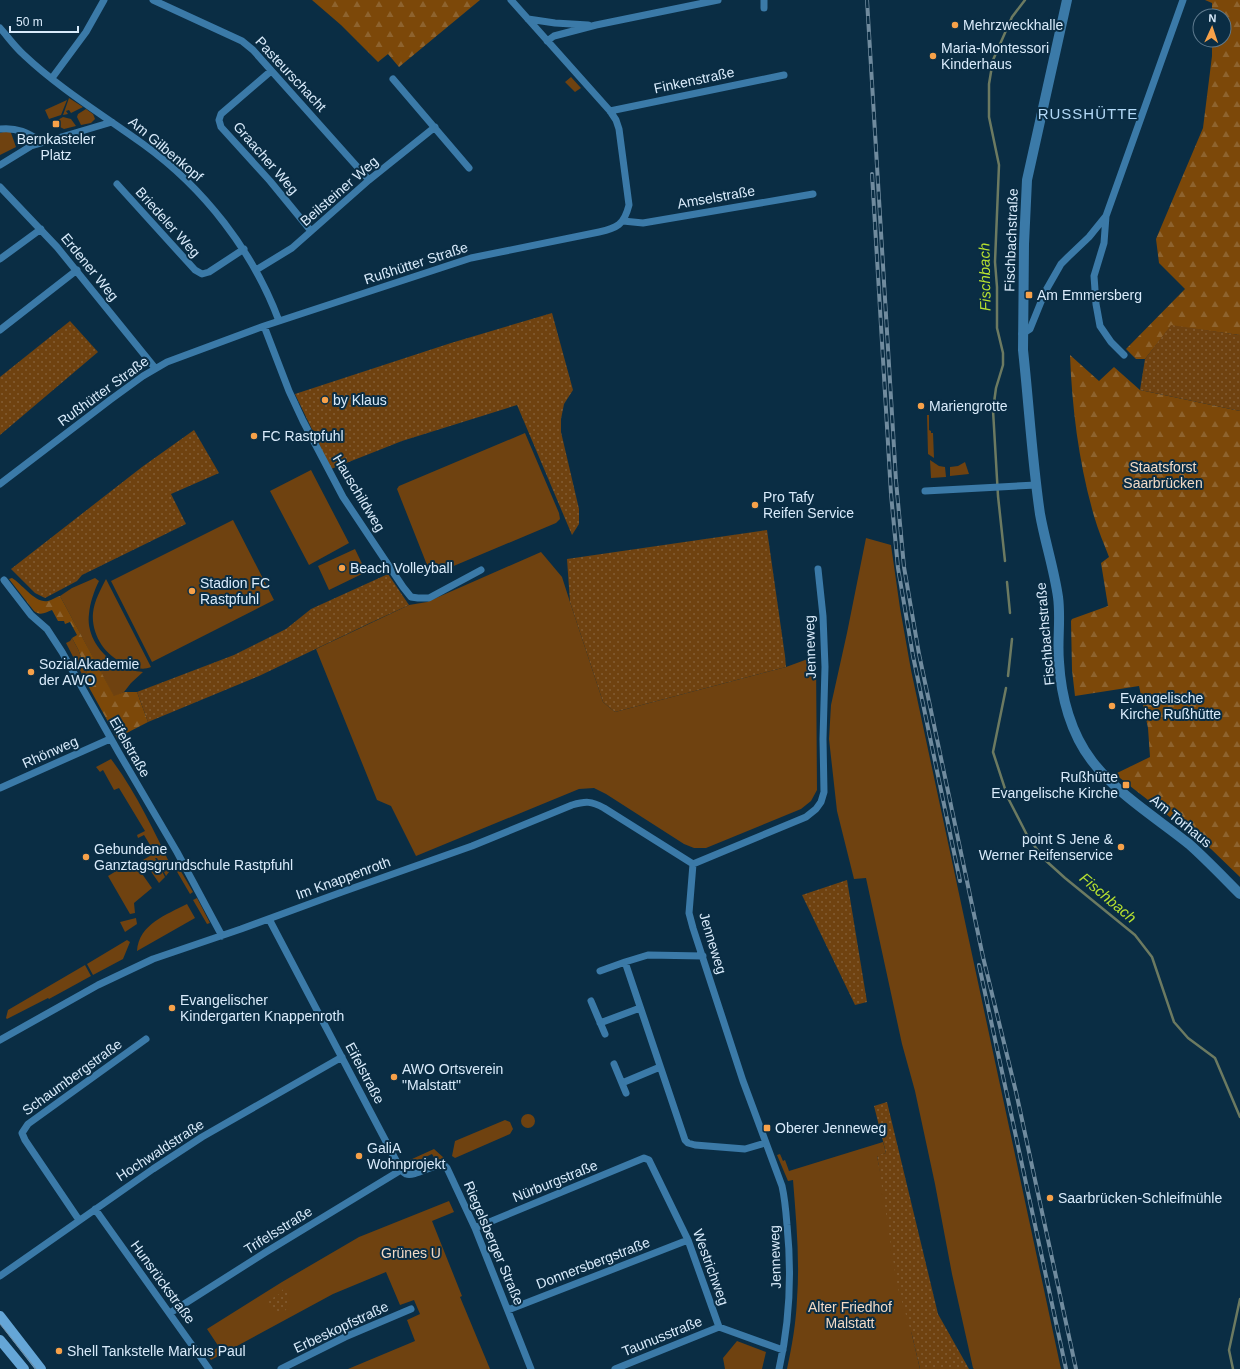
<svg xmlns="http://www.w3.org/2000/svg" width="1240" height="1369" font-family="Helvetica,sans-serif">
<style>
.green{fill:#6f4210}
.forest{fill:url(#forest-firs)}
.garden{fill:url(#garden-dots)}
.lines{fill:none;stroke-linecap:round;stroke-linejoin:round}
.stream{stroke:#6c7a61;stroke-width:2.5}
.street{stroke:#3b7aa8;stroke-width:7}
.secondary{stroke:#3b7aa8;stroke-width:10}
.primary{stroke:#65a6d7;stroke-width:10}
.tram{stroke:#708b9e;stroke-width:1}
.rail-casing{stroke:#708b9e;stroke-width:4}
.rail{stroke:#0a2d44;stroke-width:2.5;stroke-dasharray:8;stroke-linecap:butt}
.poi-dot{fill:#f7a149;stroke:#0a2d44;stroke-width:1.5}
.labels{text-anchor:middle;stroke-width:4;stroke-linejoin:round;paint-order:stroke}
.poi-label{font-size:14px;fill:#d9ebfb;stroke:#0a2d44;text-anchor:start}
.street-label{font-size:14px;fill:#d9ebfb;stroke:#0a2d44}
.park-label{font-size:14px;fill:#f2dac5;stroke:#0a2d44}
.neighbourhood-label{font-size:15px;letter-spacing:1px;fill:#b3d9f7;stroke:#0a2d44}
.water-label{font-size:15px;font-style:italic;fill:#b7e130;stroke:#0a2d44}
</style>
<defs>
<pattern id="forest-firs" width="22" height="20" patternUnits="userSpaceOnUse"><rect width="22" height="20" fill="#7c4809"/><path d="M5 1l3.5 6h-7zM16 11l3.5 6h-7z" fill="#8e632e"/></pattern>
<pattern id="garden-dots" width="8" height="8" patternUnits="userSpaceOnUse"><rect width="8" height="8" fill="#6f4210"/><path d="M2 2h.1M6 6h.1" fill="none" stroke="#835d34" stroke-width="1.8" stroke-linecap="round"/></pattern>
</defs>
<rect width="100%" height="100%" fill="#0a2d44"/>
<path class="green" d="M571,77l10,11 -6,4 -10,-10z
M69,98l14,9 -12,6 -2,-3 -3,1 2,3 -5,1z
M67,100l-6,15 -12,4 -4,-9z
M86,109l7,5 2,5 -4,4 -10,2 -4,-8 1,-3z
M63,117l8,2 5,7 -12,3 -6,-3 1,-2 -3,-3z
M10,130l6,17 -16,8v-22z
M927,415h2v15l2,1v2h2l1,25 -6,-4z
M525,433l34,80 1,6 -4,4 -119,50 -4,1 -4,-4 -32,-81 2,-3z
M930,460l9,6 6,1 1,10 -15,1z
M965,462l4,12 -19,2v-9l8,-1z
M311,470l38,73 -40,22 -39,-74z
M233,520l41,80 -122,62 -41,-81z
M866,538l25,7 9,63 11,62 150,699h-87l-1,-1 -21,-94 -17,-90 -20,-93 -13,-47 -36,-166 -12,1 -17,-68 -8,-72 2,-34 16,-72z
M355,549l11,23 -37,18 -11,-24z
M541,552l21,25 8,25 33,100 12,10 171,-45 30,-11 1,134 -6,11 -10,8 -95,39h-12l-10,-4 -78,-50 -12,-6 -15,1 -163,67 -25,-50 -14,-6 -61,-151 93,-44 18,-3z
M95,578l4,3c-5,10 -9,22 -10,33 -3,21 12,42 31,52 7,4 15,5 23,6l-12,11 -7,9 -10,5 -54,-101 12,-8z
M106,579l45,88c-9,4 -19,0 -27,-4 -19,-7 -33,-29 -31,-50 1,-12 8,-24 13,-34z
M72,638l6,11 9,23 -1,10 -20,-39 4,-2z
M111,759c25,33 43,72 61,109l-6,8 -9,-18h-2l10,19 -6,6 -16,-23 12,-7 -11,-18 -6,3 -1,-3 8,-4 -26,-43 -5,2 -11,-20 -3,2 -4,-5z
M133,861l19,27 -18,15 1,10 -5,1 -22,-38z
M179,868l14,24 -3,2 -14,-24z
M197,898l13,25 -3,1 -14,-24z
M187,904l8,14 -58,33c2,-27 29,-36 50,-47z
M136,918l1,6 -12,8 -5,-10z
M127,940l3,2 -7,17 -30,16 -6,-11z
M85,965l6,11 -42,23 -1,-1 -41,21 -1,-1 2,-8z
M521 1121a7 7 0 1 1 14 0a7 7 0 1 1-14 0Z
M505,1120l5,2 3,7 -3,5 -55,24 -3,-2 3,-15z
M883,1142l3,11 -9,3 35,179 8,34h-133c5,-23 9,-46 10,-70 3,-40 -1,-80 -4,-119l-5,1 -11,-26 3,-1 3,7 2,-1 4,11z
M434,1149l10,9 -2,2 -7,-1 -3,-5 -19,9 2,5 -10,-1 -4,-3z
M449,1201l5,11 -22,9 30,75 -2,1 30,72h-142l67,-28 -8,-21 13,-6 -6,-14 -14,5 -14,-33 -53,22 -122,66 -5,-6 13,-7 -12,-18 75,-47 77,-45z
M737,1341l29,11 -4,17h-37l-2,-11z"/>
<path class="forest" d="M312,0h168l-81,67 -11,-13 -10,8 -37,-37z
M1205,0h35v335l-69,-9 -26,33h-9l-10,-10 59,-60 -26,-26 -3,-24 47,-111 9,-72v-16h12v-24h-12v-13z
M1070,355l29,26 15,-14 26,23 100,21v466l-29,-28 -81,-63 -15,-12 35,-17 -2,-29 -9,-42 -64,10 -3,-26 -1,-49 1,-2 36,-13 -7,-43 8,-6c-5,-13 -11,-27 -15,-41 -15,-52 -22,-107 -24,-161z
M12,578c10,6 24,26 36,23 4,-1 8,-4 12,-5l54,100 10,-4h13l11,30 -31,16 -31,-56 1,-10 -9,-23 -6,-11 5,-3 -7,-13 -5,2 -1,-3h-6l-6,-11c-7,3 -12,6 -18,1l-25,-32z"/>
<path class="garden" d="M552,313l21,77 -9,14 -3,15v13l18,77v15l-7,11 -55,-130 -115,36 -71,28 -36,-75 156,-51z
M70,321l28,31 -98,83v-58z
M1171,325l69,10v76l-100,-21 5,-31z
M194,430l25,43 -48,21 15,30 -104,51 -5,6 -32,17 -10,-5 -24,-24 131,-102z
M767,530l18,126 1,11 -171,45 -12,-10 -33,-100 -3,-43z
M388,574l21,31 -39,18 -111,53 -111,46 -11,-30 97,-37 52,-26 25,-20z
M847,880l20,122 -12,3 -53,-110z
M887,1102l51,212 31,55h-49l-8,-34 -15,-50 -20,-130 9,-2 -12,-47z
M284,1288h2l4,4 -4,18 -10,5 -8,-14 11,-7z"/>
<g class="lines">
<path class="stream" d="M1005,561l-7,-65 -5,-86 3,-22 7,-23v-12l-6,-25v-41l-2,-25 4,-97 -10,-48v-33l4,-24 19,-43 13,-17
M1007,582l3,31
M1008,676l4,-37
M1006,688l-13,64 15,46 20,39 16,22 21,19 70,57 17,22 22,65 14,16 27,20 25,59
M1233,1369l-4,-19 11,-51"/>
<path class="street" d="M153,0l89,41 11,9 116,130
M764,8v-8
M528,19l27,4 33,2
M0,28c8,9 15,19 24,27 36,34 79,60 119,89 61,44 110,107 136,177
M547,41l7,-5 42,-11 122,-25
M271,71l-50,43 -2,6 2,7 49,54 41,50
M52,78l34,-46 18,-32
M393,79l76,89
M610,111l174,-36
M0,129c17,-2 28,4 42,13
M0,165l31,-19 81,-24
M117,184l78,86 7,4 7,-2 35,-23
M0,187l57,60 98,121
M623,221l20,2 170,-29
M0,259l41,-30
M256,270l36,-22 77,-68 66,-53
M264,326l25,65 14,30 40,76 60,90 8,10 7,1h11l52,-28
M0,330l77,-60
M1022,334l8,-5 15,-37 16,-28 7,-7 21,-20 17,-21
M1124,355l-13,-13 -11,-16 -4,-22 -2,-28 10,-33 2,-27 77,-216
M0,484l110,-84 33,-24 24,-14 97,-36 207,-68 128,-26c18,-4 25,-7 30,-27l-10,-76 -3,-9 -6,-9 -99,-111
M925,491l111,-6
M4,580l27,35 16,14 15,23 57,101 58,99 45,84
M0,788l110,-49
M693,864l-4,49 4,15 50,153 39,105c3,13 4,26 5,39 5,50 3,96 -8,144
M693,864l113,-47 10,-8 5,-7 3,-10 -1,-53 2,-72 -2,-51 -5,-47
M269,919l132,251c1,1 3,3 5,4 9,3 27,-10 38,-9l3,3 28,60 56,141
M625,962l60,178 3,3 7,2 50,4 20,-6
M600,971l25,-9 23,-7 55,1
M591,1001l14,33
M600,1023l40,-15
M0,1040l98,-55 55,-26 88,-30 101,-37 130,-46 100,-41c14,-4 19,-4 32,3l89,56
M614,1064l12,29
M622,1083l38,-16
M95,1209l114,160
M79,1220l-54,-80 -3,-7 6,-9 118,-85
M475,1228l169,-70 5,2 39,80 31,87
M0,1276l153,-107 49,-32 140,-80
M508,1310l180,-70
M170,1313l96,-61 135,-82
M719,1327l64,23
M281,1369l64,-32 66,-28
M615,1369l104,-42"/>
<path class="secondary" d="M1067,0l-40,180 -3,64 -1,106c6,55 9,110 17,164 5,28 14,55 18,83 3,22 -1,43 1,65 2,35 12,72 33,99 24,32 66,58 97,83 18,16 34,33 51,50"/>
<path class="primary" d="M0,1316l41,53
M0,1340l24,29"/>
<path class="tram" d="M0,1324l36,45"/>
<g class="rail-casing">
<path id="rail" d="M867,0l29,481 8,86 15,87 64,303 33,135 60,277
M872,174l19,320 7,74 15,88 47,225
M979,965l87,404"/>
</g>
<use href="#rail" class="rail"/>
</g>
<g class="poi-dot">
<circle cx="955" cy="25" r="4"/>
<circle cx="933" cy="56" r="4"/>
<rect x="52" y="120" width="8" height="8" rx="2"/>
<rect x="1025" y="291" width="8" height="8" rx="2"/>
<circle cx="325" cy="400" r="4"/>
<circle cx="921" cy="406" r="4"/>
<circle cx="254" cy="436" r="4"/>
<circle cx="755" cy="505" r="4"/>
<circle cx="342" cy="568" r="4"/>
<circle cx="192" cy="591" r="4"/>
<circle cx="31" cy="672" r="4"/>
<circle cx="1112" cy="706" r="4"/>
<rect x="1122" y="781" width="8" height="8" rx="2"/>
<circle cx="1121" cy="847" r="4"/>
<circle cx="86" cy="857" r="4"/>
<circle cx="172" cy="1008" r="4"/>
<circle cx="394" cy="1077" r="4"/>
<rect x="763" y="1124" width="8" height="8" rx="2"/>
<circle cx="359" cy="1156" r="4"/>
<circle cx="1050" cy="1198" r="4"/>
<circle cx="59" cy="1351" r="4"/>
</g>
<g class="labels">
<g class="poi-label">
<text x="963" y="30">Mehrzweckhalle</text>
<text x="941" y="53">Maria-Montessori<tspan x="941" dy="16">Kinderhaus</tspan></text>
<text x="56" y="144" text-anchor="middle">Bernkasteler<tspan x="56" dy="16">Platz</tspan></text>
<text x="1037" y="300">Am Emmersberg</text>
<text x="333" y="405">by Klaus</text>
<text x="929" y="411">Mariengrotte</text>
<text x="262" y="441">FC Rastpfuhl</text>
<text x="763" y="502">Pro Tafy<tspan x="763" dy="16">Reifen Service</tspan></text>
<text x="350" y="573">Beach Volleyball</text>
<text x="200" y="588">Stadion FC<tspan x="200" dy="16">Rastpfuhl</tspan></text>
<text x="39" y="669">SozialAkademie<tspan x="39" dy="16">der AWO</tspan></text>
<text x="1120" y="703">Evangelische<tspan x="1120" dy="16">Kirche Rußhütte</tspan></text>
<text x="1118" y="782" text-anchor="end">Rußhütte<tspan x="1118" dy="16">Evangelische Kirche</tspan></text>
<text x="1113" y="844" text-anchor="end">point S Jene &amp;<tspan x="1113" dy="16">Werner Reifenservice</tspan></text>
<text x="94" y="854">Gebundene<tspan x="94" dy="16">Ganztagsgrundschule Rastpfuhl</tspan></text>
<text x="180" y="1005">Evangelischer<tspan x="180" dy="16">Kindergarten Knappenroth</tspan></text>
<text x="402" y="1074">AWO Ortsverein<tspan x="402" dy="16">"Malstatt"</tspan></text>
<text x="775" y="1133">Oberer Jenneweg</text>
<text x="367" y="1153">GaliA<tspan x="367" dy="16">Wohnprojekt</tspan></text>
<text x="1058" y="1203">Saarbrücken-Schleifmühle</text>
<text x="67" y="1356">Shell Tankstelle Markus Paul</text>
</g>
<g class="street-label">
<text transform="translate(291 74) rotate(47)" y="5">Pasteurschacht</text>
<text transform="translate(694 80) rotate(-12)" y="5">Finkenstraße</text>
<text transform="translate(166 149) rotate(40)" y="5">Am Gilbenkopf</text>
<text transform="translate(266 158) rotate(49)" y="5">Graacher Weg</text>
<text transform="translate(339 191) rotate(-41)" y="5">Beilsteiner Weg</text>
<text transform="translate(716 197) rotate(-10)" y="5">Amselstraße</text>
<text transform="translate(168 222) rotate(48)" y="5">Briedeler Weg</text>
<text transform="translate(1011 240) rotate(-88)" y="5">Fischbachstraße</text>
<text transform="translate(416 263) rotate(-18)" y="5">Rußhütter Straße</text>
<text transform="translate(90 267) rotate(51)" y="5">Erdener Weg</text>
<text transform="translate(103 391) rotate(-36)" y="5">Rußhütter Straße</text>
<text transform="translate(359 493) rotate(59)" y="5">Hauschildweg</text>
<text transform="translate(1045 634) rotate(-95)" y="5">Fischbachstraße</text>
<text transform="translate(810 647) rotate(-92)" y="5">Jenneweg</text>
<text transform="translate(130 747) rotate(60)" y="5">Eifelstraße</text>
<text transform="translate(50 752) rotate(-24)" y="5">Rhönweg</text>
<text transform="translate(1181 821) rotate(39)" y="5">Am Torhaus</text>
<text transform="translate(343 878) rotate(-20)" y="5">Im Knappenroth</text>
<text transform="translate(713 943) rotate(73)" y="5">Jenneweg</text>
<text transform="translate(365 1073) rotate(62)" y="5">Eifelstraße</text>
<text transform="translate(72 1077) rotate(-36)" y="5">Schaumbergstraße</text>
<text transform="translate(160 1150) rotate(-33)" y="5">Hochwaldstraße</text>
<text transform="translate(555 1181) rotate(-22)" y="5">Nürburgstraße</text>
<text transform="translate(278 1230) rotate(-32)" y="5">Trifelsstraße</text>
<text transform="translate(494 1243) rotate(67)" y="5">Riegelsberger Straße</text>
<text transform="translate(775 1257) rotate(-92)" y="5">Jenneweg</text>
<text transform="translate(593 1263) rotate(-21)" y="5">Donnersbergstraße</text>
<text transform="translate(711 1267) rotate(70)" y="5">Westrichweg</text>
<text transform="translate(163 1282) rotate(54)" y="5">Hunsrückstraße</text>
<text transform="translate(341 1327) rotate(-25)" y="5">Erbeskopfstraße</text>
<text transform="translate(662 1336) rotate(-22)" y="5">Taunusstraße</text>
</g>
<g class="park-label">
<text x="1163" y="472">Staatsforst<tspan x="1163" dy="16">Saarbrücken</tspan></text>
<text x="411" y="1258">Grünes U</text>
<text x="850" y="1312">Alter Friedhof<tspan x="850" dy="16">Malstatt</tspan></text>
</g>
<g class="neighbourhood-label">
<text x="1088" y="119">RUSSHÜTTE</text>
</g>
<g class="water-label">
<text transform="translate(985 277) rotate(-91)" y="5">Fischbach</text>
<text transform="translate(1108 898) rotate(40)" y="5">Fischbach</text>
</g>
</g>
<g transform="translate(1212 28) rotate(3)"><circle r="19" fill="#0a2d44" stroke="#5d798d"/>
<path d="M0-3L7 15L0 10L-7 15Z" fill="#f7a149"/>
<text y="-6" font-size="11" font-weight="bold" text-anchor="middle" fill="#d9ebfb">N</text>
</g>
<path d="M10 26v6h68v-6" fill="none" stroke="#d9ebfb" stroke-width="2"/>
<text x="16" y="26" font-size="12" fill="#d9ebfb" stroke="#0a2d44" stroke-width="3" paint-order="stroke">50 m</text>
</svg>
